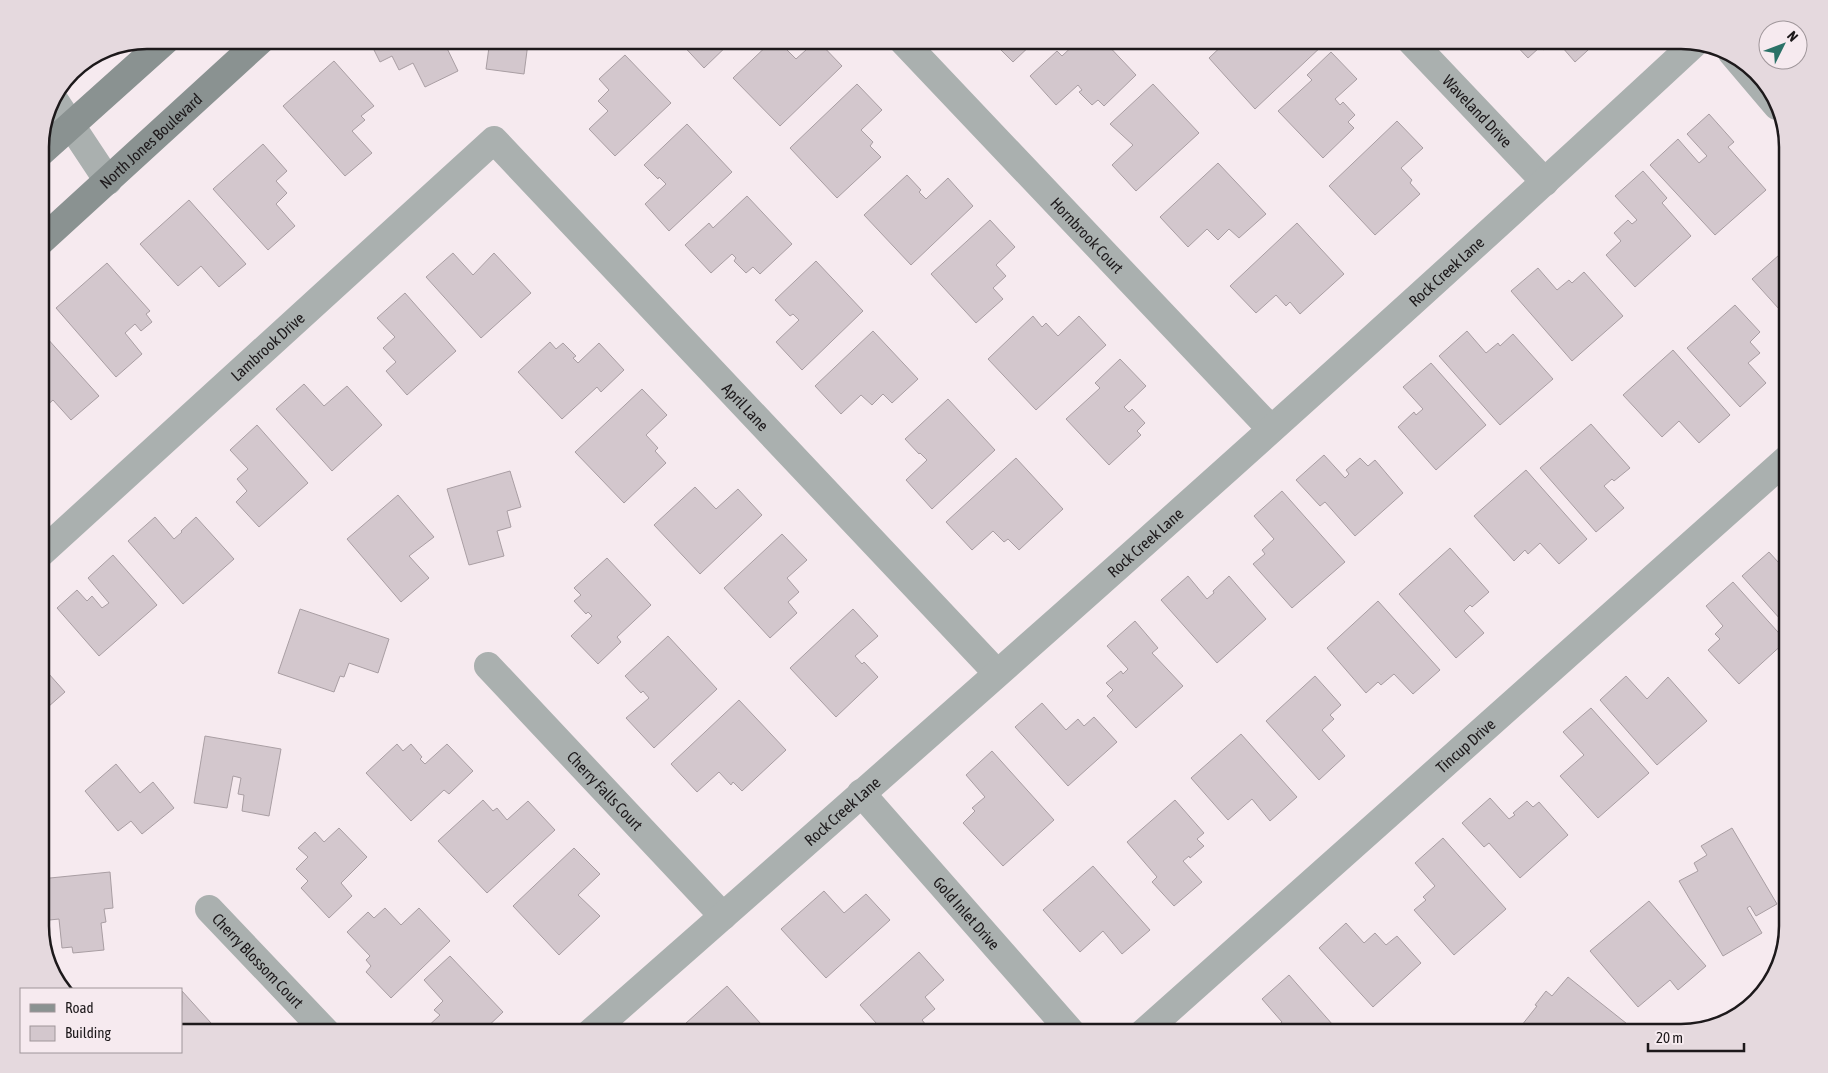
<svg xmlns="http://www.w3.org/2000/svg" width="1828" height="1073" font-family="'Asap Condensed',sans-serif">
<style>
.building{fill:#d3c7cd;stroke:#a99ea3}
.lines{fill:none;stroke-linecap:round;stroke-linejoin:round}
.street{stroke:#aab0af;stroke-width:28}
.secondary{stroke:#8a9291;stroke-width:28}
.labels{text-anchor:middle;stroke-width:4.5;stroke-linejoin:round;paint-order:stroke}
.street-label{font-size:16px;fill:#1d191b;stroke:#f6eaef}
.rim{fill:none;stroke:#1d191b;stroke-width:2.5}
</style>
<rect width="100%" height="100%" fill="#f6eaef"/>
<path class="building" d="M369,40h74l15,31 -33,16 -12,-24 -14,7 -7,-14 -12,6z
M490,40h70l-1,8 -31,-5 -4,31 -38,-5z
M678,40h55l-29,28z
M773,40h4l19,19 21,-19 25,26 -62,60 -47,-48z
M991,40h45l-23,22z
M1079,40h24l33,35 -32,31 -6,-6 -6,5 -13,-13 3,-2 -4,-5 -22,20 -26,-29 27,-25 5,5z
M1228,40h92l4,4 -69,65 -46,-51z
M1511,40h44l-12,10 -3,-3 -12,11z
M1556,40h43l-24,22z
M1331,52l26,27 -22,20 5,6 3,-3 12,13 -7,7 6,6 -31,30 -45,-47 34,-31 -5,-5z
M625,55l46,48 -56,53 -26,-27 19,-18 -10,-10 11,-11 -10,-11z
M334,61l40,45 -13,10 4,4 -13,11 20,22 -27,23 -62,-70z
M857,84l25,26 -21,20 12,12 -3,4 11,11 -44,41 -47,-50z
M1153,84l46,49 -63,58 -24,-26 21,-20 -23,-21z
M1709,114l25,28 -6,5 38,43 -51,45 -65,-70 28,-26 21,24 8,-7 -20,-22z
M1397,121l26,27 -22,20 11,12 -2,3 10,11 -45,41 -46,-49z
M687,124l45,48 -63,59 -24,-27 21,-20 -7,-7 -1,2 -14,-14z
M263,144l24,27 -11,10 11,12 -11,11 19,22 -27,24 -55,-61z
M1218,163l48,51 -27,24 -10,-9 -11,11 -11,-11 -19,18 -28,-30z
M1643,171l24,27 -5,5 29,33 -56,51 -29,-32 15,-14 -7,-8 14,-13 4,4 5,-4 -22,-24z
M907,175l14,15 -2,2 7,7 22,-21 25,28 -62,59 -47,-50z
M747,196l45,48 -32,30 -7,-7 -7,6 -12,-12 2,-3 -4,-4 -21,19 -26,-28 24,-22 4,5z
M189,200l57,64 -27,23 -18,-21 -23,20 -38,-42z
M990,220l25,27 -19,18 10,11 -13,12 10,11 -27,24 -45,-49z
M1297,223l47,51 -44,40 -10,-12 -4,4 -10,-11 -20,18 -26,-27z
M1788,247v72l-36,-40z
M453,253l20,22 21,-22 37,40 -50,45 -55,-61z
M816,261l47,50 -61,59 -26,-28 23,-22 -6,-6 -3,2 -15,-16z
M107,263l43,48 -4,3 6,8 -11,9 -6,-7 -10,9 17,21 -26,23 -60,-69z
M1538,268l19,22 12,-10 3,3 12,-11 39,44 -51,45 -61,-70z
M405,293l51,58 -49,44 -21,-24 10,-9 -13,-14 12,-11 -18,-19z
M1735,305l25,27 -10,10 10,11 -12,10 18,20 -26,24 -53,-59z
M1033,316l9,11 4,-4 12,13 21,-20 27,29 -70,65 -48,-51z
M873,331l45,48 -26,24 -9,-9 -11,11 -11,-10 -20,19 -26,-28z
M1467,331l19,22 12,-10 2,3 13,-12 40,45 -53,46 -61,-69z
M46,337l53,59 -28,24 -18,-20 -10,9 -3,-3v-63z
M550,342l6,7 7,-6 13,13 -3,2 5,5 21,-20 25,27 -23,22 -4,-5 -35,32 -44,-47z
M1673,350l57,65 -31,28 -20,-22 -17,16 -39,-42z
M1120,359l26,27 -22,21 5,5 3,-3 13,14 -8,8 4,4 -32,30 -43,-46 34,-31 -5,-5z
M1431,363l55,62 -50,45 -38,-43 16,-15 2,3 7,-6 -20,-22z
M304,384l20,22 23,-20 35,39 -50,46 -56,-62z
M642,389l25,26 -21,20 12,13 -3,3 11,12 -42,40 -49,-51z
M948,399l47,51 -63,59 -26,-29 21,-20 -7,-7 -1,1 -14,-15z
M1591,424l39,44 -16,13 -2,-2 -8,7 20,22 -28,24 -56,-64z
M257,425l51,58 -49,44 -23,-25 11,-11 -10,-12 11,-10 -18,-19z
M1324,455l21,23 4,-4 -3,-4 14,-12 8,8 7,-6 28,33 -48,43 -30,-34 -5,4 -24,-26z
M1016,458l47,51 -44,41 -11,-11 -4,3 -11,-11 -21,19 -26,-28z
M1526,470l61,69 -28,25 -19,-21 -12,11 -3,-4 -11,11 -40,-45z
M510,471l11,36 -14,4 4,16 -14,4 7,25 -35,9 -22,-76z
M695,487l21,22 22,-20 24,26 -62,59 -46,-49z
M1282,491l63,71 -53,46 -39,-44 12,-10 -3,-4 12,-11 -20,-23z
M398,495l36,42 -25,19 20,22 -28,24 -54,-63z
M155,517l19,22 8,-7 -1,-1 15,-14 38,42 -51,45 -55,-63z
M782,534l25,26 -20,18 12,14 -11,10 9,11 -27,25 -46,-50z
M1450,548l39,44 -17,15 -2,-2 -6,6 20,22 -28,25 -57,-64z
M1769,552l19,21v55l-46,-52z
M113,555l44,50 -58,51 -42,-48 20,-18 10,11 5,-5 10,12 7,-5 -21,-25z
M607,558l44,47 -34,32 4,5 -23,22 -27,-28 21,-20 -4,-4 -2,2 -12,-13 7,-6 -7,-7z
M1188,576l19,23 7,-6 -1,-2 16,-15 37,43 -49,44 -56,-63z
M1733,582l53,59 -47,43 -31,-34 12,-11 -5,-5 8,-8 -17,-20z
M1378,601l62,69 -27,24 -19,-20 -13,11 -3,-3 -12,11 -39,-45z
M300,609l89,30 -11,34 -29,-10 -5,14 -4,-1 -6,16 -56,-19z
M853,609l25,27 -23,20 7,8 2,-2 14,15 -42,40 -46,-49z
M1135,621l23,27 -6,5 31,33 -47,42 -29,-32 6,-6 -7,-7 15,-12 2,3 5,-5 -21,-23z
M668,636l49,53 -63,59 -28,-30 23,-20 -6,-7 -2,2 -16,-17z
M40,664l25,28 -25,22z
M1315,676l26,29 -11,10 4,4 -12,11 23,26 -26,24 -53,-59z
M1626,676l21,23 21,-22 39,44 -50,44 -57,-65z
M739,700l47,50 -44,41 -9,-9 -2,3 -12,-13 -22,20 -26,-28z
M1042,703l24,27 12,-11 6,7 10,-9 23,25 -49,44 -53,-59z
M1591,708l58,65 -51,45 -38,-42 24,-21 -21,-23z
M1241,734l56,63 -27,24 -18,-22 -24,21 -37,-42z
M205,736l76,13 -12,67 -27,-5 2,-16 -6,-1 3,-16 -8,-2 -6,32 -33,-5z
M397,744l6,7 8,-7 11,13 -2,2 5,5 22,-20 26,27 -24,23 -5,-4 -33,31 -45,-48z
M992,751l62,69 -51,46 -40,-43 12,-12 -3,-3 13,-11 -19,-22z
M116,764l24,29 13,-11 21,26 -32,26 -11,-13 -13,10 -33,-40z
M1490,798l19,21 6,-4 -2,-2 14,-12 6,6 6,-5 29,33 -48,43 -31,-35 -5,4 -22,-24z
M483,800l10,11 4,-3 10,12 21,-19 27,29 -68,63 -49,-52z
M1175,800l29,33 -7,6 7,7 -14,12 -1,-2 -6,5 19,21 -28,24 -22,-24 5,-5 -30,-35z
M339,828l28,29 -26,26 11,13 -23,22 -28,-30 7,-7 -12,-12 12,-12 -10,-9 17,-16 9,10z
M1732,828l45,76 -21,12 -6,-10 -3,2 15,25 -39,23 -44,-75 19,-10 -4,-8 13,-8 -6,-9z
M1443,838l63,71 -52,46 -40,-45 12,-10 -3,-3 12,-11 -20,-23z
M574,848l26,26 -22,21 22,21 -41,39 -46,-49z
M1093,866l57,64 -28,24 -19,-23 -23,21 -37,-42z
M110,872l3,36 -9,1 2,13 -5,1 3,27 -31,3 -1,-6 -10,1 -3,-29 -19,2v-42z
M824,891l20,22 22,-19 24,26 -64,58 -45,-49z
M1649,901l57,65 -28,24 -8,-10 -32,27 -48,-56z
M385,908l16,17 18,-17 31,33 -59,57 -25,-26 5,-6 -5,-6 4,-4 -23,-24 21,-20 6,6z
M1346,923l18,20 11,-10 11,12 11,-9 24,27 -48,44 -54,-59z
M919,952l25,28 -19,17 10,12 -13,11 8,10 -3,3h-42l-25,-28z
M450,956l53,56 -22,21h-57l-2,-1 18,-17 -6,-5 9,-9 -19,-21z
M1289,975l51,58h-71l13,-11 -20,-23z
M1568,977l68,54 -2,2h-112l-4,-3 19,-24 -2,-1 11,-14 6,5z
M727,986l42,47h-94z
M182,991l29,32 -11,10h-19z"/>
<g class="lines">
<g class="street">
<path id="s1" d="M902,40l369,389"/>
<path id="s2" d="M1410,40l135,142"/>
<path d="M1732,53l45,53"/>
<path d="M53,98l55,83"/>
<path id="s3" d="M40,554l454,-414 503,533"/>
<path id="s4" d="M488,666l235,250"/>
<path id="s5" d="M861,793l211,240"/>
<path id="s6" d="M209,909l118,124"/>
<path id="s7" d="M590,1033c371,-326 742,-653 1105,-990"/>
<path id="s8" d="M1143,1033l645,-575"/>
</g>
<g class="secondary">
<path d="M40,153l126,-113"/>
<path id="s9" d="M40,242l221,-202"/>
</g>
</g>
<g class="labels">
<g class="street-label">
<text dy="6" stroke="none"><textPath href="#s2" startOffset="98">Waveland Drive</textPath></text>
<text dy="6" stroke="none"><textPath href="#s9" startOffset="150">North Jones Boulevard</textPath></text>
<text dy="6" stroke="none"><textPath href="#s1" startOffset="269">Hornbrook Court</textPath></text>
<text dy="6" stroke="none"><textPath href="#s7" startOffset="1146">Rock Creek Lane</textPath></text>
<text dy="6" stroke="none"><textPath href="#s3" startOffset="308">Lambrook Drive</textPath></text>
<text dy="6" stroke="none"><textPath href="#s3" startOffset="981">April Lane</textPath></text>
<text dy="6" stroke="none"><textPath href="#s7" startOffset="741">Rock Creek Lane</textPath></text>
<text dy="6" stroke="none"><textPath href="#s8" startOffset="432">Tincup Drive</textPath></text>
<text dy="6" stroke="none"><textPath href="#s4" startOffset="171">Cherry Falls Court</textPath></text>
<text dy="6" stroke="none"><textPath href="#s7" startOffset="336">Rock Creek Lane</textPath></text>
<text dy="6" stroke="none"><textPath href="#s5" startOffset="160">Gold Inlet Drive</textPath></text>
<text dy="6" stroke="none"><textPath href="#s6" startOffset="71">Cherry Blossom Court</textPath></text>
</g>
</g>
<path d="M0 0H1828V1073H0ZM147 49H1681A98 98 0 0 1 1779 147V926A98 98 0 0 1 1681 1024H147A98 98 0 0 1 49 926V147A98 98 0 0 1 147 49Z" fill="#e5d9de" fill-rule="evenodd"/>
<path class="rim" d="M147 49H1681A98 98 0 0 1 1779 147V926A98 98 0 0 1 1681 1024H147A98 98 0 0 1 49 926V147A98 98 0 0 1 147 49Z"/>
<rect x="20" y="988" width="162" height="65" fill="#f6eaef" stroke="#9f969a"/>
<rect x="30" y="1004" width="25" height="8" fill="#8a9291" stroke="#9f969a"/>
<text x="65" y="1013" font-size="15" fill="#1d191b">Road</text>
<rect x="30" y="1026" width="25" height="15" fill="#d3c7cd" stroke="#9f969a"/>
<text x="65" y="1038" font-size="15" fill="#1d191b">Building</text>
<g transform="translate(1783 45) rotate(48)"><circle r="24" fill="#f6eaef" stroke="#9f969a"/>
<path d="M0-4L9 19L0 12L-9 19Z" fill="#2a7167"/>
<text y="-8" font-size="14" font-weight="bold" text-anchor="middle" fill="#1d191b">N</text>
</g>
<path d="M1648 1043v8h96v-8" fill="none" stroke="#1d191b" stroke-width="2.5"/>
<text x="1656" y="1043" font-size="15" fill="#1d191b" stroke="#f6eaef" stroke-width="4" paint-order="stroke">20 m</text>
</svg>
